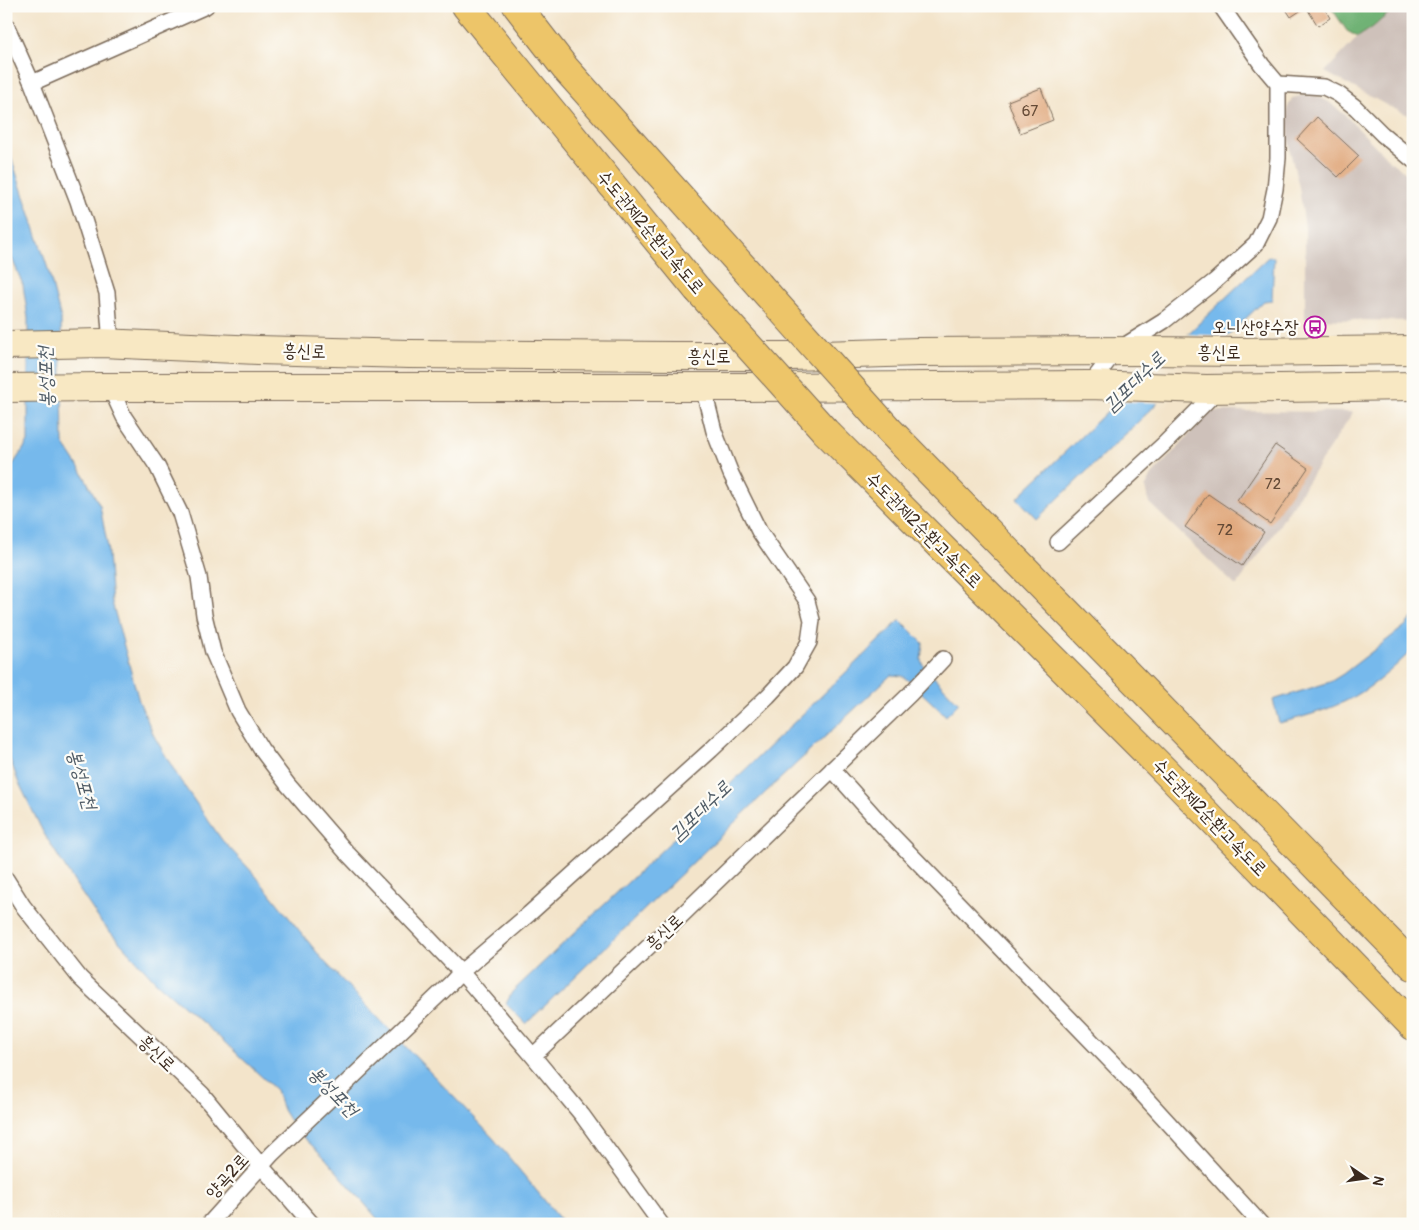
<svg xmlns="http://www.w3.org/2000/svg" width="1419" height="1230" font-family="Pangolin,'Poor Story',sans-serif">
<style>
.industrial{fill:#cec1ba}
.forest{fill:#70b275;stroke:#566e4a}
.water{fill:#76b9ec;stroke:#587285}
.pier{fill:#f3e4ca}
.building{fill:#e0a87d}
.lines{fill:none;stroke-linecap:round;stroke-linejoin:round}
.lane-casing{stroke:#7b6b5a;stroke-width:18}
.secondary-casing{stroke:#7b6b5a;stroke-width:30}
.highway-casing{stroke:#7b6b5a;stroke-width:30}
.lane{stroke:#fff;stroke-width:15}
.secondary{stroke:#f8e8c3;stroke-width:28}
.highway{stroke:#edc569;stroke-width:28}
.highway-bridge-casing{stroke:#7b6b5a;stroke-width:30;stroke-linecap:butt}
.highway-bridge{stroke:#edc569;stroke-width:28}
.labels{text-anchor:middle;stroke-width:4.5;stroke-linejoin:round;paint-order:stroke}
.number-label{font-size:15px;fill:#644a36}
.street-label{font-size:18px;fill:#3b2a1e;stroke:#fdfcf7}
.poi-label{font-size:18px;fill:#3b2a1e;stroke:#fdfcf7;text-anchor:end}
.water-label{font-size:19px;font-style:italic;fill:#505c66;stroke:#fdfcf7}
</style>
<rect width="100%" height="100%" fill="#fdfcf7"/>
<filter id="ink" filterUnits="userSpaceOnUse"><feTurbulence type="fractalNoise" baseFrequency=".02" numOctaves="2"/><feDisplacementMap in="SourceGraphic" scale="10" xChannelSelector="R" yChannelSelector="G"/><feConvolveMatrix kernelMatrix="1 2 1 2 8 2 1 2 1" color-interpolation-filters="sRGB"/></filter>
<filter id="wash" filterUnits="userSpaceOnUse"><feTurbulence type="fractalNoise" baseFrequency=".0096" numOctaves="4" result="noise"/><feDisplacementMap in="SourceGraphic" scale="20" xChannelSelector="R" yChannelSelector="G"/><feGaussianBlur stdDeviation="1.12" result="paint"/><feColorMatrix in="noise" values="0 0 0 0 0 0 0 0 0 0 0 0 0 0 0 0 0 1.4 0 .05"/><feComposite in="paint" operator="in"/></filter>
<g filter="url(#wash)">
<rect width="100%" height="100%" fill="#f3e4ca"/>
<path class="industrial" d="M1397,6h16v111l-25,-11 -63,-34 33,-35 15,-10z
M1304,95l12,1 13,6 16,13 46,47 22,16v143l-108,-2v-91l-6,-41 -9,-36 -3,-42 5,-11z
M1211,411l142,1 -84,129 -33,45 -87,-83 -4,-15 7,-13z"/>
<path class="forest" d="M1330,6h67l-24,21 -15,10 -11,-6z"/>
<path class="water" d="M6,142l42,127 13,50 2,124 19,29 18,34 7,37 5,59 27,99 15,35 26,44 42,60 33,35 68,85 170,178 71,86h-182l-56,-65 -31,-30 -12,-19 -7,-20 -56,-52 -63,-55 -56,-61 -23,-34 -35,-56 -25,-51 -12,-33v-266l6,-16 16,-24v-124l-5,-33 -17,-41z
M1268,257h6l-2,43 -8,1 -227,218 -20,-21z
M1413,617v32c-15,15 -30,29 -48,41 -25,17 -57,26 -86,33l-6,-23 57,-18 13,-8 62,-48z
M900,620l23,23 -2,17 3,7 35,36 -13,13 -37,-35 -7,-5 -11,-1 -125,117 -240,232 -20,-20 6,-12 151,-143z"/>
<path class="pier" d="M1184,334l47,2 -70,67 -47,-2z"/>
<g id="blocks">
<path class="building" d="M1284,6h39l7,12 -12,8 -12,-19 -15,10z
M1041,88l12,32 -33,13 -12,-32z
M1317,117l42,39 -21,21 -41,-38z
M1413,225v38h-2l-2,-37z
M1275,445l33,23 -38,56 -33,-23z
M1208,494l56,38 -22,34 -57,-39z"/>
</g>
</g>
<g filter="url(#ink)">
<use href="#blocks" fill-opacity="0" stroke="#7b6b5a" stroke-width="1"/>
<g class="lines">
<g class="lane-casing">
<path id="lane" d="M1221,6l41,59 16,19 46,3 14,7 17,13 27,27 31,26
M6,25l26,58 46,118 29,92 4,51
M32,83l174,-77
M1089,385l27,-34 48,-30 51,-40 41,-37 13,-26 6,-29 3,-31v-74
M110,387l14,30 33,49 23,47 19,64 5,38 9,37 25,59 23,38 27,36 59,68 114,119 72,84 49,59 79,109
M1058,542l106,-98 55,-55
M832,769l51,57 249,257 129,141
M6,879l17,27 57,72 122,116 59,72 51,58
M533,1056l148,-140 229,-222 33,-35
M209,1224l63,-70 177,-169 12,-13 68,-58 182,-164 57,-54 27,-29 14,-25 3,-22 -5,-19 -48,-70 -28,-57 -17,-43 -11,-44"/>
</g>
<g class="secondary-casing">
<path id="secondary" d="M6,345l96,-2 156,7 151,4 263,2h119l127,-4 229,-1 92,1 174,-2
M6,388l93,-1h648l342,-2 117,4 207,-3"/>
</g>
<g class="highway-casing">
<path id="highway" d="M466,6l231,283
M517,6l48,62 194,217
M889,430l524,536
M825,431l341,341 247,254"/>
</g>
<use href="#lane" class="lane"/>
<use href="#secondary" class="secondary"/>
<use href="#highway" class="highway"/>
<g class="highway-bridge-casing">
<path id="highway-bridge" d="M759,285l130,145
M697,289l128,142"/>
</g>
<use href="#highway-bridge" class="highway-bridge"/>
</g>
</g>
<defs>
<g id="bus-ring" transform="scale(1.125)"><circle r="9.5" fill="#fdfcf7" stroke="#b5179e" stroke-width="1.5"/><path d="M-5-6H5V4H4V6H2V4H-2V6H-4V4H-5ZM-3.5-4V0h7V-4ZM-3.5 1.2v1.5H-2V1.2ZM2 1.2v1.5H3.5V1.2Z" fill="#b5179e"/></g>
</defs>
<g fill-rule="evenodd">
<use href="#bus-ring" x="1315" y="327"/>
</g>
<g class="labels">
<g class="number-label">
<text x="1030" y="116">67</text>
<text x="1273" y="489">72</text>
<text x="1225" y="535">72</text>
</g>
<g class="street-label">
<text transform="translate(651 232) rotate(50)" y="6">수도권제2순환고속도로</text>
<text transform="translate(304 351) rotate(1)" y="6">흥신로</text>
<text x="1219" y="358">흥신로</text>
<text x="709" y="362">흥신로</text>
<text transform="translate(924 530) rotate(45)" y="6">수도권제2순환고속도로</text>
<text transform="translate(1210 817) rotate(46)" y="6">수도권제2순환고속도로</text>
<text transform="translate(664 932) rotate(-44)" y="6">흥신로</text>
<text transform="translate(157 1053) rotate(44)" y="6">흥신로</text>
<text transform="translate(227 1176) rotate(-48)" y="6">양곡2로</text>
</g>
<g class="poi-label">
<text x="1299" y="333">오니산양수장</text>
</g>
<g class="water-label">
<text transform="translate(45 377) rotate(-92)" y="7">봉성포천</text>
<text transform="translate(1134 381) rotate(-44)" y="7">김포대수로</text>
<text transform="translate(83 779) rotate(74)" y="7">봉성포천</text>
<text transform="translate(700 810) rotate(-44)" y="7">김포대수로</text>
<text transform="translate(334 1091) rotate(46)" y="7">봉성포천</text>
</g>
</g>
<rect width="1419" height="1230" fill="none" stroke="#fdfcf7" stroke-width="25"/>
<g transform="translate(1366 1178) rotate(103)" stroke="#fdfcf7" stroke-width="4" paint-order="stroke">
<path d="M0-4L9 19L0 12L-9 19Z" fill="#3b2a1e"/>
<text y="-8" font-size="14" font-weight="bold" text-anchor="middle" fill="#3b2a1e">N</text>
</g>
</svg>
